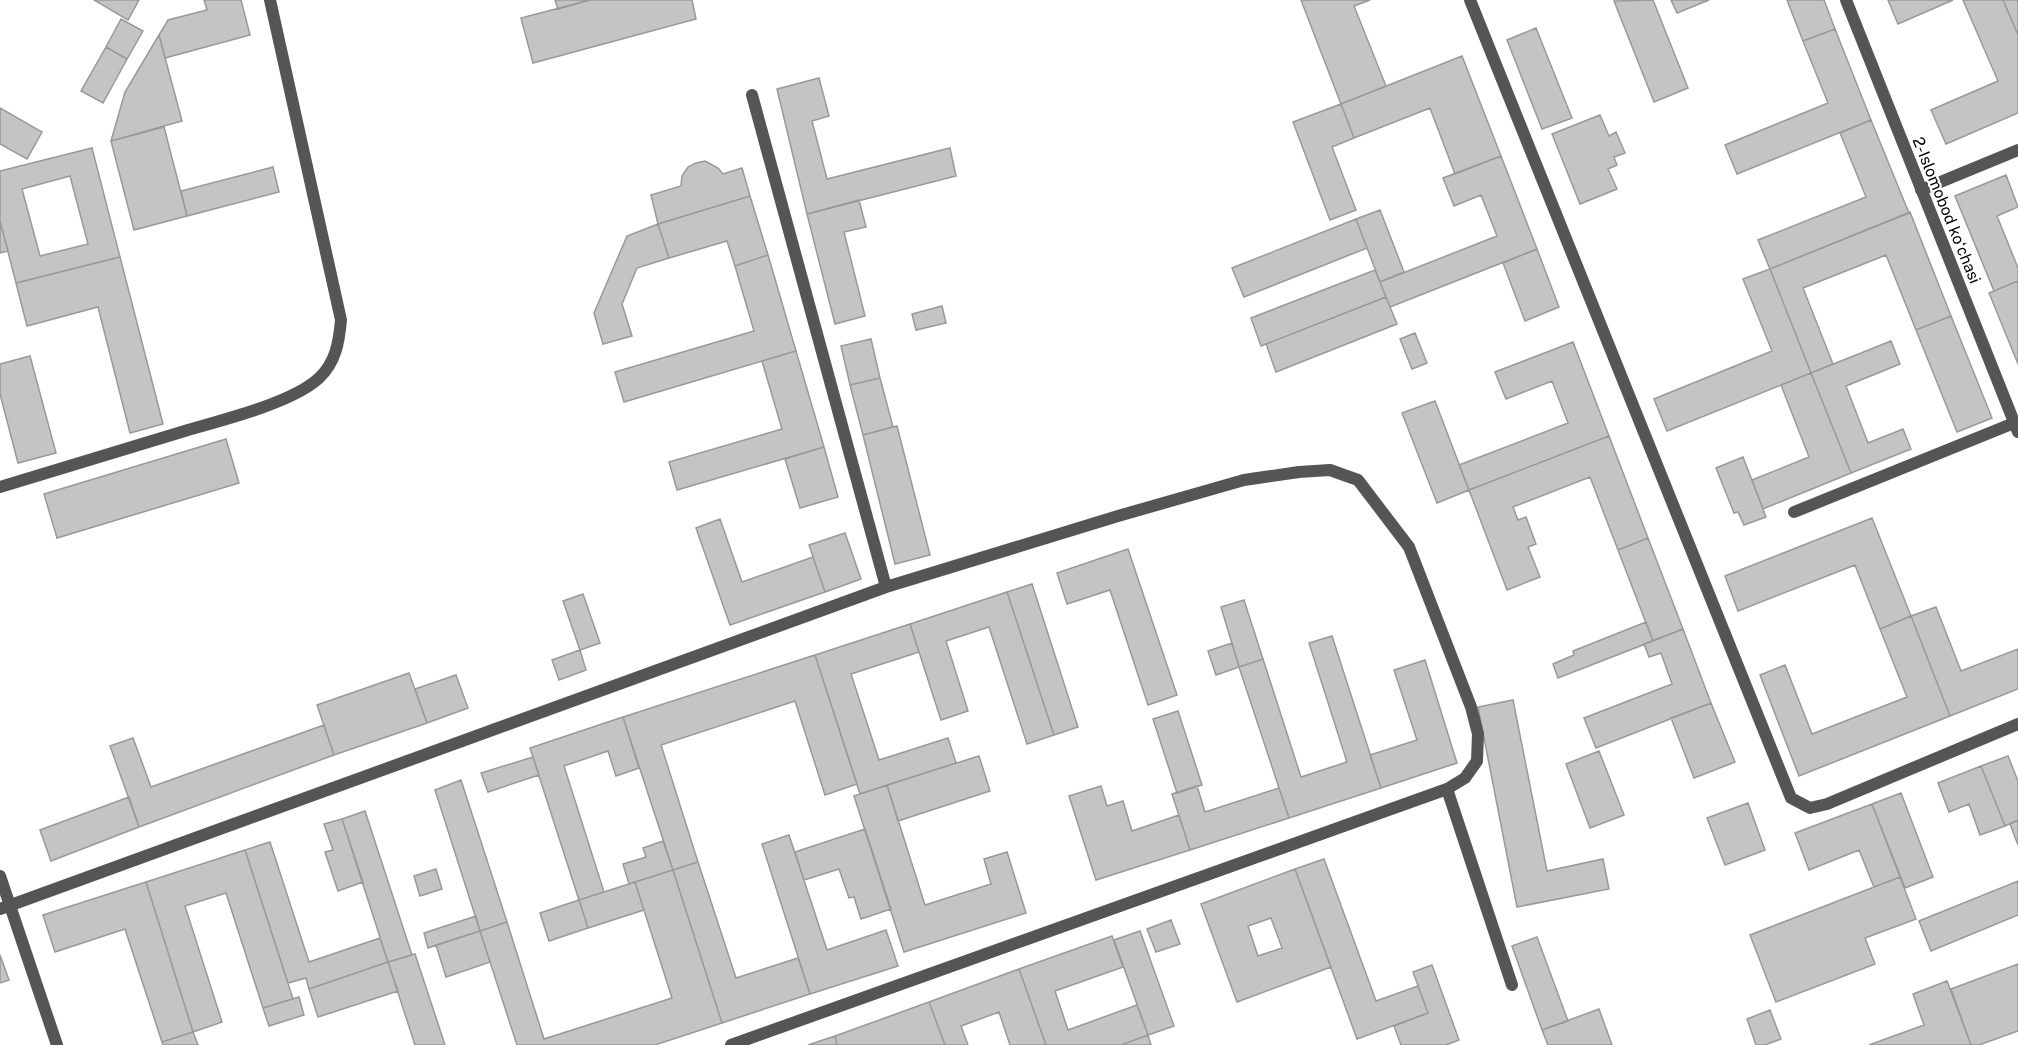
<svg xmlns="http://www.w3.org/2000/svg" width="2018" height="1045" font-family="'Public Sans',sans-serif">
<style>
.building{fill:#c4c4c4;stroke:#999;stroke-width:1.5;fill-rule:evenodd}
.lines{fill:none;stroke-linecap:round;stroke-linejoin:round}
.lane{stroke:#555;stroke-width:12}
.street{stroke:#555;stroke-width:12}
.labels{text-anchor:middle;stroke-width:4.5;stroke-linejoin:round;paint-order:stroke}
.street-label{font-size:16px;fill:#000;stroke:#fff}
</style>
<rect width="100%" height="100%" fill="#fff"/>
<path class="building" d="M94,0h45l-11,20z
M204,0h37l9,35 -85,23 -6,-23 9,-15 39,-10z
M555,0h35l-32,9z
M590,0h102l4,19 -163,44 -12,-45z
M1301,0h69l-16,6 32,80 -45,18z
M1653,0l35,88 -34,14 -40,-101z
M1671,0h38l-32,13z
M1787,0h37l11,29 -32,12z
M1888,0h65l-55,24z
M1963,0h40l15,35v78l-72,31 -15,-34 67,-29z
M2003,0h15v35z
M121,19l22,12 -16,28 -21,-12z
M1536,28l36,90 -30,11 -35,-89z
M1835,29l36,91 -134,54 -12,-29 103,-42 -25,-62z
M159,35l23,86 -71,20 14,-49z
M106,47l21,12 -24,44 -22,-12z
M1462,56l39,100 -46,18 -25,-66 -76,30 -13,-34z
M819,78l10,38 -17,5 15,58 123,-31 6,28 -149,38 -30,-125z
M1341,104l13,34 -22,9 24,63 -26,10 -37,-98z
M0,108l42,24 -15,27 -27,-15z
M1600,115l9,21 7,-4 9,21 -11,4 3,8 -9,4 9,20 -37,15 -28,-70z
M1871,120l38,93 -139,56 -12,-29 108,-43 -26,-64z
M164,127l23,89 -53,14 -23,-89z
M92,148l28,109 -104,26 -16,-62v-50zM70,176l18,68 -48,12 -18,-67z
M1501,156l36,93 -147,58 -10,-25 117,-46 -16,-41 -27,11 -11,-28z
M705,161l13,7 5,6 19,-6 8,28 -92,28 -7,-29 30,-9 1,-10 6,-9 8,-4z
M273,167l6,25 -92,24 -6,-25z
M2006,175l12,32 -21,9 21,52v13l-24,10 -39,-95z
M750,196l18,59 -33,11 -8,-25 -58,17 -11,-34z
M859,200l7,27 -22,5 21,84 -30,8 -28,-110z
M1380,210l24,62 -24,10 -24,-63z
M1910,212l41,104 -35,14 -30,-75 -83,33 30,76 -22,9 -41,-104z
M1356,219l11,29 -123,49 -12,-29z
M0,222l8,29 -8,2z
M658,224l11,34 -32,10 -15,36 10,32 -29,8 -9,-31 33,-77z
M1537,249l22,58 -34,14 -22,-58z
M768,255l28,96 -172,51 -9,-30 139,-41 -19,-65z
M120,257l43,167 -33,9 -32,-126 -71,19 -11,-43z
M1770,269l41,104 -144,58 -13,-32 118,-48 -29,-72z
M1375,270l11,27 -125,49 -10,-28z
M2018,281v83l-29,-71z
M1386,297l11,27 -121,48 -10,-28z
M942,306l4,17 -30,7 -4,-16z
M1951,316l41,102 -35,14 -41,-102z
M1415,333l12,30 -15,6 -12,-30z
M871,339l9,39 -30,7 -9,-39z
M1891,341l9,23 -54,22 22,57 35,-14 8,20 -60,24 -40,-100z
M1573,342l36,94 -140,54 -10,-25 109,-42 -16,-42 -46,18 -11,-27z
M796,351l28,96 -147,43 -8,-28 113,-33 -20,-68z
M30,356l26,97 -38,10 -18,-69v-30z
M1811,373l40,100 -88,36 -11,-29 57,-23 -28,-72z
M880,378l13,49 -30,8 -13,-50z
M1435,401l34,89 -32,13 -35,-90z
M897,426l33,129 -35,9 -32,-129z
M1609,436l39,102 -30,12 -28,-73 -77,30 5,13 8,-3 10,27 -8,3 12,30 -33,13 -38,-100z
M226,439l13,44 -182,55 -13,-44z
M824,447l14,50 -38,11 -15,-49z
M1743,457l23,60 -22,8 -6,-13 -4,1 -18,-45z
M1872,518l39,98 -31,13 -25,-64 -117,46 -13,-35z
M720,519l22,63 71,-25 12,35 -95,33 -34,-97z
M845,533l16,46 -36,13 -16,-47z
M1648,538l35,91 -30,12 -35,-91z
M1128,549l49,146 -29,10 -38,-115 -43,14 -10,-31z
M1032,584l46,143 -24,8 -47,-143z
M1007,592l47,143 -27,9 -38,-117 -43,14 22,70 -27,9 -31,-96z
M583,594l17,49 -20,7 -17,-49z
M1244,600l19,59 -24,8 -18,-60z
M1936,607l25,64 57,-22v40l-68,27 -39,-100z
M1911,616l39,100 -151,60 -39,-101 25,-10 27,69 95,-37 -27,-68z
M1646,622l7,19 -95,37 -5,-14 21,-9 -1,-4z
M910,624l9,28 -68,22 28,86 69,-22 8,25 -96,31 -45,-139z
M1683,629l28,74 -115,45 -12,-30 88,-34 -11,-31 -12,4 -5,-13z
M1332,636l49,152 -92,30 -50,-151 24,-8 38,118 46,-15 -38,-119z
M1232,643l7,24 -23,8 -8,-24z
M580,650l6,20 -27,10 -7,-20z
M815,655l42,129 -32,11 -30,-94 -134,44 37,117 -25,8 -50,-153z
M1425,660l32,103 -76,25 -11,-33 47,-15 -23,-70z
M409,673l18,50 -93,32 -17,-50z
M456,675l12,33 -41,15 -12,-34z
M1513,700l34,171 56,-12 6,30 -92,18 -39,-200z
M1711,703l24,59 -41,16 -23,-60z
M1178,711l24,74 -25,8 -24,-74z
M623,717l16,51 -23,8 -8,-25 -44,15 40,126 -25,8 -49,-152z
M324,725l10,30 -195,72 -29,-81 23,-8 18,49z
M1599,751l25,64 -34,13 -24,-64z
M979,756l11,35 -92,30 -11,-36z
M2008,756l10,25v39l-13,6 -24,-60z
M533,757l6,18 -51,17 -7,-19z
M1981,766l24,60 -25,9 -11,-31 -20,8 -11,-29z
M461,780l46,142 -27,9 -45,-141z
M887,785l38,120 66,-21 -7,-25 23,-7 19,61 -122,39 -50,-156z
M1101,786l6,20 16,-5 9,30 47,-16 11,35 -94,30 -27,-84z
M1197,786l8,26 74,-24 10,30 -99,32 -18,-56z
M1901,793l32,84 -28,11 -33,-84z
M129,797l10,30 -88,34 -11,-31z
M1748,803l17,47 -40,15 -18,-47z
M1872,804l28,73 -26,10 -15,-37 -50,20 -14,-37z
M365,811l47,144 -24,7 -46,-143z
M342,819l21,63 -25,9 -13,-39 8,-2 -9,-26z
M2018,820v25l-8,-21z
M865,829l26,80 -30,10 -7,-22 -5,1 -10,-29 -35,11 -9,-28z
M789,835l38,115 59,-20 12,36 -88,28 -48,-150z
M663,841l10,29 -44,14 -6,-20 23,-7 -3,-9z
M270,842l39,120 71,-24 8,24 -79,27 -3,-11 -18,5 -43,-133z
M245,850l48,149 -30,9 -37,-115 -41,13 37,116 -29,10 -47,-150z
M1324,859l52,142 42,-15 10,27 -71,26 -62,-170z
M698,862l38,116 62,-20 12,36 -88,29 -49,-153z
M436,869l6,20 -22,7 -6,-20z
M1295,869l36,98 -94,35 -36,-98zM1271,918l11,30 -24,8 -10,-30z
M673,870l49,153 -67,22h-138l-37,-114 27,-9 37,117 128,-41 -37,-116z
M1900,877l16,42 -51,19 10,26 -99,38 -26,-67z
M2018,881v34l-87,36 -12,-30z
M146,882l47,150 -31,10 -37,-113 -70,23 -12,-37z
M635,882l9,28 -56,18 -9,-28z
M579,900l9,28 -39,13 -9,-28z
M476,916l4,15 -52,17 -4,-15z
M1171,920l9,24 -24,8 -9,-23z
M480,931l10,31 -44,15 -10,-32z
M1140,931l34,95 -26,9 -34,-95z
M1112,936l11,31 -68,24 13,39 69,-25 11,30 -27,10h-75l-27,-76z
M1537,937l31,84 -26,9 -30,-84z
M415,954l30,91h-30l-27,-83z
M0,955l9,25 -9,3z
M388,962l10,29 -80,26 -9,-28z
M2018,964v67l-39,14h-8l-20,-56z
M1432,965l27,75 -13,5h-45l-7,-19 34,-13 -15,-41z
M1019,969l27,76h-36l-11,-33 -38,14 7,19h-23l-16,-43z
M1947,981l24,64h-102l55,-20 -11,-31z
M299,997l5,18 -35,11 -6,-18z
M929,1002l16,43h-108l-2,-9z
M1599,1009l13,36h-64l-6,-15z
M1770,1010l11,29 -16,6h-9l-9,-26z
M193,1032l5,13h-35l-1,-3z
M1148,1035l3,10h-30z
M835,1036l2,9h-29z"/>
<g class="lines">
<path class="lane" d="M1794,512l220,-89"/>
<path class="street" d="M1470,0l321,798 19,10 17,-4 191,-80
M1846,0l172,432
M752,95l134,492
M1921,190l97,-40
M0,487c63,-19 125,-38 188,-57 35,-10 106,-28 131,-52 17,-16 20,-36 22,-58l-71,-320
M0,876l57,169
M0,909l886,-322 232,-71 126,-36 55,-8 31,-2 28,10 51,67 62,160 7,27 -1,27 -12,17 -18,11
M731,1045l716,-256 65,196"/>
</g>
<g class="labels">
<g class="street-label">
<text transform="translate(1947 210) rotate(68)" y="6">2-Islomobod koʻchasi</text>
</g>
</g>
</svg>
